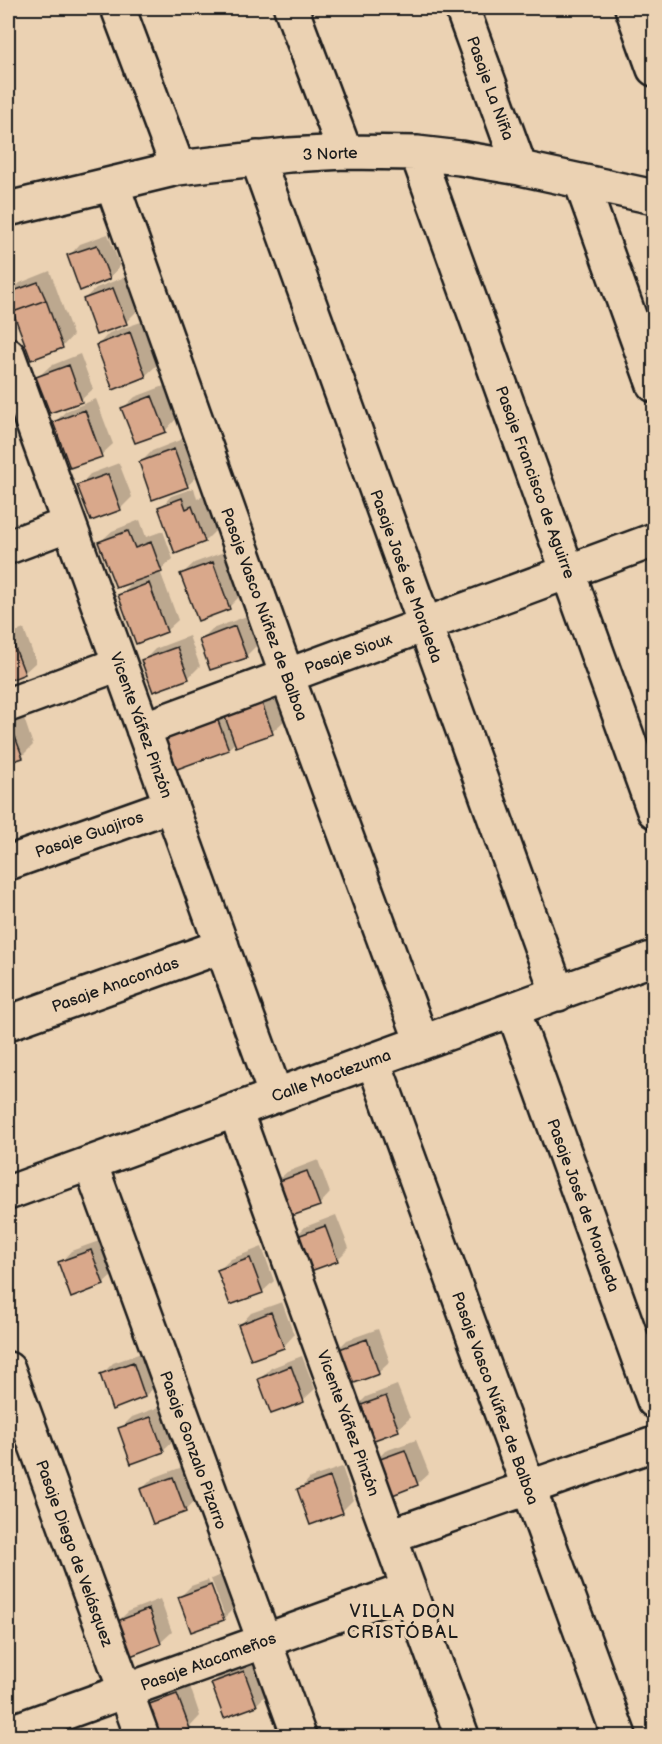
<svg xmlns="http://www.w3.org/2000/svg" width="662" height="1744" font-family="'Balsamiq Sans',sans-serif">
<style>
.shadow{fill:#0003}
.building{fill:#d9a88b;stroke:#1c1c1c;stroke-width:1.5}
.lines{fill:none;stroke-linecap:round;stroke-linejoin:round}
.minor-casing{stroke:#1c1c1c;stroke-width:38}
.minor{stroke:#ebd2b3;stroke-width:33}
.labels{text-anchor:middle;stroke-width:6;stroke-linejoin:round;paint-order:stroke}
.street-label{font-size:16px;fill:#1c1c1c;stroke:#ebd2b3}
.neighbourhood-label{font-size:18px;letter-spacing:1.5px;fill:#1c1c1c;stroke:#ebd2b3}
</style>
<rect width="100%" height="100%" fill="#ebd2b3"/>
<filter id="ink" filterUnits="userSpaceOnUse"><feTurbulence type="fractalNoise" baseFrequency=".0167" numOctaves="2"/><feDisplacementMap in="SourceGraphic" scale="12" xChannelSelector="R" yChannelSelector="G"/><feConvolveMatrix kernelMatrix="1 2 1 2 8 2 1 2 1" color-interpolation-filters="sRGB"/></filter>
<g filter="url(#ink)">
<path class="shadow" d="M108,234l12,32 -11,12 -40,-22 11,-12z
M50,271l23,64 -11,12 -30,11 -24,-64 12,-11z
M125,277l12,34 -11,11 -42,-23 12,-11z
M141,322l16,43 -12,11 -47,-31 11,-12z
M80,354l13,35 -12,11 -43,-23 12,-11z
M164,386l12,33 -11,12 -42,-23 12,-11z
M96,399l17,45 -12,11 -46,-33 11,-11z
M185,438l14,37 -12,11 -47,-23 12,-12z
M119,463l13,34 -12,12 -41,-23 11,-12z
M194,488l3,11 7,-3 12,34 -11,11 -45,-33 11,-12z
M140,520l6,17 17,-6 10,28 -13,12 18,49 -12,11 -46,-36 15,-15 -35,-38 12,-11z
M224,552l16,44 -11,11 -47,-33 12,-11z
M247,616l10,29 -11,11 -45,-16 11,-11z
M24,629l12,33 -12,11 -16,6v-44z
M189,636l11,30 -12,12 -45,-17 12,-12z
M273,693l11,28 -12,11 -36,10 -8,7 -69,-8z
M23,715l10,30 -11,11 -14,6v-41z
M318,1160l12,33 -11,12 -44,-22 12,-11z
M336,1215l13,33 -12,12 -43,-22 11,-11z
M102,1240l13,33 -12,11 -43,-21 11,-12z
M262,1247l12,34 -12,11 -43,-22 12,-11z
M282,1302l12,33 -11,12 -43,-22 11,-12z
M378,1329l12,33 -12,11 -43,-21 12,-12z
M144,1352l12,33 -11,11 -44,-21 12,-12z
M302,1356l13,33 -12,11 -43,-21 11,-11z
M397,1385l13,33 -12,11 -43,-21 11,-11z
M162,1406l13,33 -12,11 -43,-21 12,-12z
M8,1410l17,32 -12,11 -5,2z
M416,1440l13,33 -12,11 -43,-21 11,-12z
M185,1466l11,33 -11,12 -43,-22 11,-11z
M342,1467l11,33 -11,11 -43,-21 11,-12z
M223,1574l12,33 -12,12 -43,-22 11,-11 17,-6 13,34h3l-13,-35z
M160,1599l12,33 -12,11 -43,-21 12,-11z
M256,1660l12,33 -12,12 -43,-22 11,-11z
M189,1683l11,33 -11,12 -24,8h-8l-11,-30 11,-11z"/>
<path class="building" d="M97,245l13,34 -30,12 -13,-36z
M38,282l8,18 -33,12 -5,-19z
M113,288l14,36 -31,11 -13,-36z
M46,300l17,48 -32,12 -18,-48z
M130,332l16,45 -33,13 -17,-45z
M69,365l13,37 -32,11 -14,-36z
M152,396l14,36 -31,11 -14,-35z
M85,410l17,47 -32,11 -17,-46z
M174,449l14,38 -36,13 -13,-38z
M108,474l13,36 -30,11 -14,-36z
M182,498l4,11 6,-3 13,36 -30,12 -17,-47z
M128,531l7,17 16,-6 11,30 -46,16 -18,-46z
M213,562l17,47 -32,12 -18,-47z
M149,583l18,49 -31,12 -18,-49z
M235,626l12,32 -37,12 -11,-30z
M12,640l13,34 -17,7v-40z
M177,647l12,32 -36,13 -12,-32z
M262,703l11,31 -37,13 -11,-30z
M217,718l12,32 -60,22 -12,-31z
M11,726l12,32 -15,5v-36z
M307,1171l13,35 -34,12 -12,-35z
M325,1226l13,35 -33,12 -13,-35z
M91,1250l13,35 -33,13 -13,-36z
M250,1258l13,35 -33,12 -13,-35z
M271,1312l13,36 -33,12 -13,-35z
M367,1339l12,35 -33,12 -12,-35z
M133,1362l12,35 -33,13 -12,-36z
M291,1366l13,36 -33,12 -13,-35z
M386,1396l13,35 -33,12 -13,-35z
M151,1417l13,35 -33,12 -13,-36z
M405,1450l13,35 -33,13 -13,-36z
M173,1477l13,35 -33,12 -13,-35z
M330,1477l13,36 -33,12 -13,-36z
M211,1585l13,35 -33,12 -13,-35z
M149,1609l12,35 -33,13 -13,-35z
M244,1671l13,35 -33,12 -13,-35z
M177,1694l13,35 -20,7h-15l-11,-30z"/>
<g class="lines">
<g class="minor-casing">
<path id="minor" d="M118,8l60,160
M291,8l54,144
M462,8l58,160
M632,8l22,61
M417,153l237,658
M257,158l301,836
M581,182l73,203
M112,184l175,492 135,366
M8,209l170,-41 111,-13 56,-3 72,1 43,5 60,10 134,29
M8,355l268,741
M8,547l61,-23
M8,705l111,-41
M143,729l511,-189
M8,863l163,-58
M513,1010l141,391
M8,1023l214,-77
M373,1060l246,676
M235,1110l227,626
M90,1163l209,573
M8,1193l646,-235
M8,1369l134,367
M390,1536l264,-92
M8,1733l401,-144"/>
</g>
<use href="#minor" class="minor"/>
</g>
</g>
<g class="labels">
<g class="street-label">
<text transform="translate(491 88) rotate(70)" y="6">Pasaje La Niña</text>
<text transform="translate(330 153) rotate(-2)" y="6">3 Norte</text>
<text transform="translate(536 482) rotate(70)" y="6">Pasaje Francisco de Aguirre</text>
<text transform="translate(407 576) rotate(70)" y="6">Pasaje José de Moraleda</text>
<text transform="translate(265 614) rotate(70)" y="6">Pasaje Vasco Núñez de Balboa</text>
<text transform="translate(348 653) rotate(-20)" y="6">Pasaje Sioux</text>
<text transform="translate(142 725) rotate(70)" y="6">Vicente Yáñez Pinzón</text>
<text transform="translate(89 834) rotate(-19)" y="6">Pasaje Guajiros</text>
<text transform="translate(115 984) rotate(-20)" y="6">Pasaje Anacondas</text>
<text transform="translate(331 1075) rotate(-20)" y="6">Calle Moctezuma</text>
<text transform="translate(584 1205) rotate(70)" y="6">Pasaje José de Moraleda</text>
<text transform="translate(496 1398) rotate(70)" y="6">Pasaje Vasco Núñez de Balboa</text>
<text transform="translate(349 1423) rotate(70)" y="6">Vicente Yáñez Pinzón</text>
<text transform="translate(194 1450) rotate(70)" y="6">Pasaje Gonzalo Pizarro</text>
<text transform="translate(75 1553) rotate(70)" y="6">Pasaje Diego de Velásquez</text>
<text transform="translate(208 1661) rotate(-20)" y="6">Pasaje Atacameños</text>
</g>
<g class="neighbourhood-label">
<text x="403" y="1617">VILLA DON<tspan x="403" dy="21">CRISTÓBAL</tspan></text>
</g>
</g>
<rect width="662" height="1744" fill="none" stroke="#ebd2b3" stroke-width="30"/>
<rect x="15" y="15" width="632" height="1714" fill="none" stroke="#1c1c1c" stroke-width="2" filter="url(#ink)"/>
</svg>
